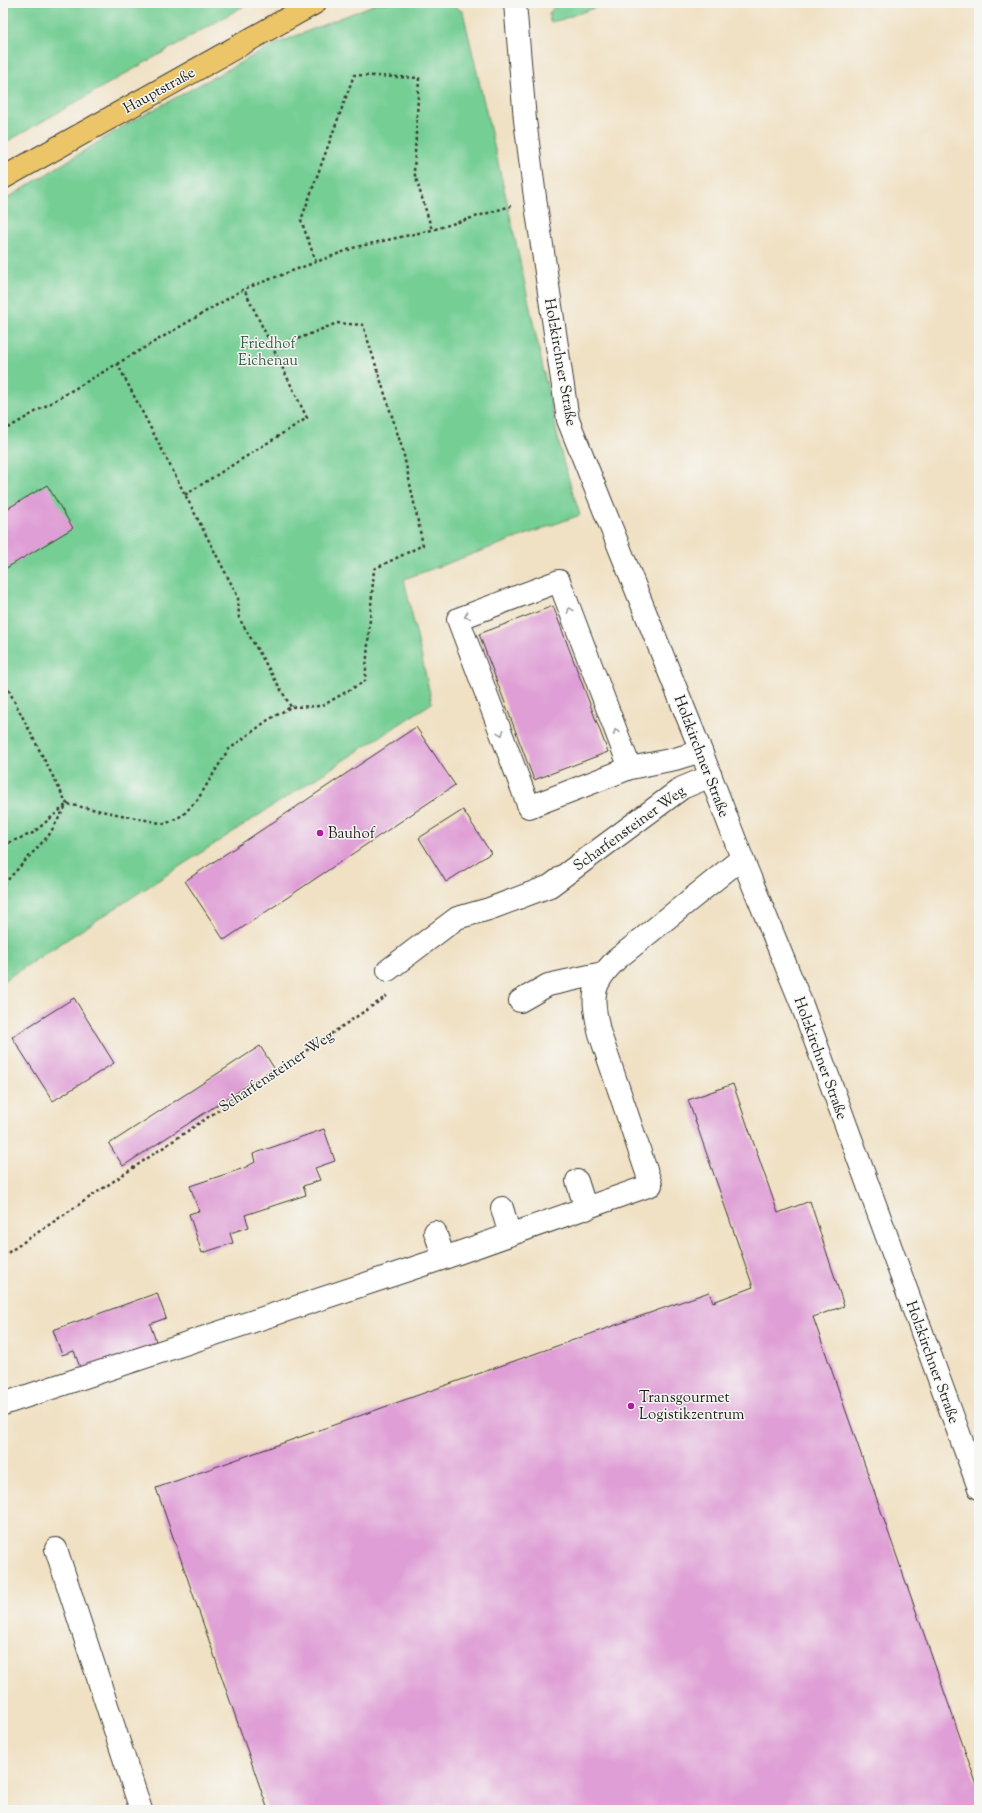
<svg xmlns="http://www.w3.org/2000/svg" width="982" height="1813" font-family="'Sorts Mill Goudy',serif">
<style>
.green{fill:#75ce94;stroke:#487558}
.building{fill:#df9fd6}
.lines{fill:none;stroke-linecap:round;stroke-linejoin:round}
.minor-casing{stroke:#3c3a35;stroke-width:24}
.major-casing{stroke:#3c3a35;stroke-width:24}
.path{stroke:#3c3a35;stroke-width:2.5;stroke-dasharray:3 3;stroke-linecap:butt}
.minor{stroke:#fff;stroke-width:22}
.major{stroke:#ecc569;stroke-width:22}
.oneway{stroke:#999}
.poi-dot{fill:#b5179e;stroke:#f6f6f2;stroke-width:1.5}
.labels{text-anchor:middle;stroke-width:3;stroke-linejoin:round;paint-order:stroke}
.street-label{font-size:15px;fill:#1c1c1c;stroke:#f6f6f2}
.park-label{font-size:15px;fill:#3b5a46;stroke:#f6f6f2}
.poi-label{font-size:15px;fill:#1c1c1c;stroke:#f6f6f2;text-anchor:start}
</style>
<rect width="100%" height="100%" fill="#f6f6f2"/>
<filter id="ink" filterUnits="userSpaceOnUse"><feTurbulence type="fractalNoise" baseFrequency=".025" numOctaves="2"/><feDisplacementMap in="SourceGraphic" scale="8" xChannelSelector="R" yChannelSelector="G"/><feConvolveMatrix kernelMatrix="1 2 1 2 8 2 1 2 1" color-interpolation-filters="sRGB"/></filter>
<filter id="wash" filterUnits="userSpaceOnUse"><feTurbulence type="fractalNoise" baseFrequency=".012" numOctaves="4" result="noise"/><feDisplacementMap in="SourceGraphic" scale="16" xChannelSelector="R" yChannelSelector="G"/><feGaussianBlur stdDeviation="0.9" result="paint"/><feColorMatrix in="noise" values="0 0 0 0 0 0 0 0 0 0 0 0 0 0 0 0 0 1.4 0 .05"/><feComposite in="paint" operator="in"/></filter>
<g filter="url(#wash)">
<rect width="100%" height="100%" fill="#f0e1c4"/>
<path class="green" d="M3,3h246l-246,141z
M378,3h72l13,9 45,194 55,255 17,54 -176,64 28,124 -429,278v-780l124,-77 146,-79z
M557,3h51l-48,17 -10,2 -1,-8z"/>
<g id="blocks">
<path class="building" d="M47,485l26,43 -70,42v-63l2,3z
M553,606l55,146 -74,28 -55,-146z
M416,727l39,58 -231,155 -39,-59z
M463,810l28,43 -45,29 -27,-44z
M74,998l40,65 -61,38 -41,-64z
M260,1046l14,22 -151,98 -14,-22z
M733,1084l45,129 32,-12 34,105 -31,11 166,474v19h-711l-112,-322 553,-196 4,10 40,-15 -65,-187z
M324,1129l11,32 -20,7 5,12 -17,6 3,9 -61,20 4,12 -19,6 3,10 -31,10 -13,-39 10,-3 -9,-25 54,-18 11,-6 -2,-8z
M157,1293l9,25 -16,6 8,23 -76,26 -8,-22 -12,4 -9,-25z"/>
</g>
</g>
<g filter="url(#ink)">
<use href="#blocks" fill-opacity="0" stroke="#3c3a35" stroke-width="1"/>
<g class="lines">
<g class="minor-casing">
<path id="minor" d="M515,3l10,117 11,85 32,215 133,331 41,107 60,147 177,483
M630,768l-71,-187 -101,38 71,188 101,-39 45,-9 26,-8
M388,970l69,-52 32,-9 61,-23 132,-98 29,-12
M520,1001l28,-16 55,-12
M577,1181l9,28
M502,1208l8,27
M435,1232l9,26
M3,1404l441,-146 207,-73 -52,-154c-7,-35 -9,-46 18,-72l125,-101
M56,1549l85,261"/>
</g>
<g class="major-casing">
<path id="major" d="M3,178l312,-175"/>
</g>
<path class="path" d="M316,262l-15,-42 53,-145 65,3 -5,94 18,58
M117,363l121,234 1,21 52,89
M3,431l241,-142 112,-42 76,-17 79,-24
M185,495l122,-77 -63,-129
M3,679l64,125 -18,31 -46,50
M3,845l30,-12 34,-29 98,20 18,-9 15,-16 30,-49 40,-30 23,-13 31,-1 43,-25 9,-112 49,-24 -20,-94 -40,-126 -26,-2 -64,26
M3,1256l384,-260"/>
<use href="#minor" class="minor"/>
<use href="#major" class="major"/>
</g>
<defs><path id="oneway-chevron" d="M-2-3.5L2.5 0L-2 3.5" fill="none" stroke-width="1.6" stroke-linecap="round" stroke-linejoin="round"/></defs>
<g class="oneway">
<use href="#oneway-chevron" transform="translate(570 610) rotate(-111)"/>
<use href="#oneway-chevron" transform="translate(467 616) rotate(159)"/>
<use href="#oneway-chevron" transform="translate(616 732) rotate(-111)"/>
<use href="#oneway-chevron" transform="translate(501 733) rotate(69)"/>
</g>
</g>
<g class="poi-dot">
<circle cx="320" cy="833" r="4"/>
<circle cx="631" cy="1406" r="4"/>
</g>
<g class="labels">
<g class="street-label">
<text transform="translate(159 90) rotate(-29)" y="5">Hauptstraße</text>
<text transform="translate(561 362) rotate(80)" y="5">Holzkirchner Straße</text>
<text transform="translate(702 756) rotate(69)" y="5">Holzkirchner Straße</text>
<text transform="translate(629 828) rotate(-36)" y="5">Scharfensteiner Weg</text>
<text transform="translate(821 1058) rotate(70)" y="5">Holzkirchner Straße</text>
<text transform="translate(276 1071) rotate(-34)" y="5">Scharfensteiner Weg</text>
<text transform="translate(933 1362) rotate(70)" y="5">Holzkirchner Straße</text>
</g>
<g class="park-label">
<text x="268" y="348">Friedhof<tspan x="268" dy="17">Eichenau</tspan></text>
</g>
<g class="poi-label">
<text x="328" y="838">Bauhof</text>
<text x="639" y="1402">Transgourmet<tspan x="639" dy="17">Logistikzentrum</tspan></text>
</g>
</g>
<rect width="982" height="1813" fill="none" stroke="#f6f6f2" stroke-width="16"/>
</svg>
